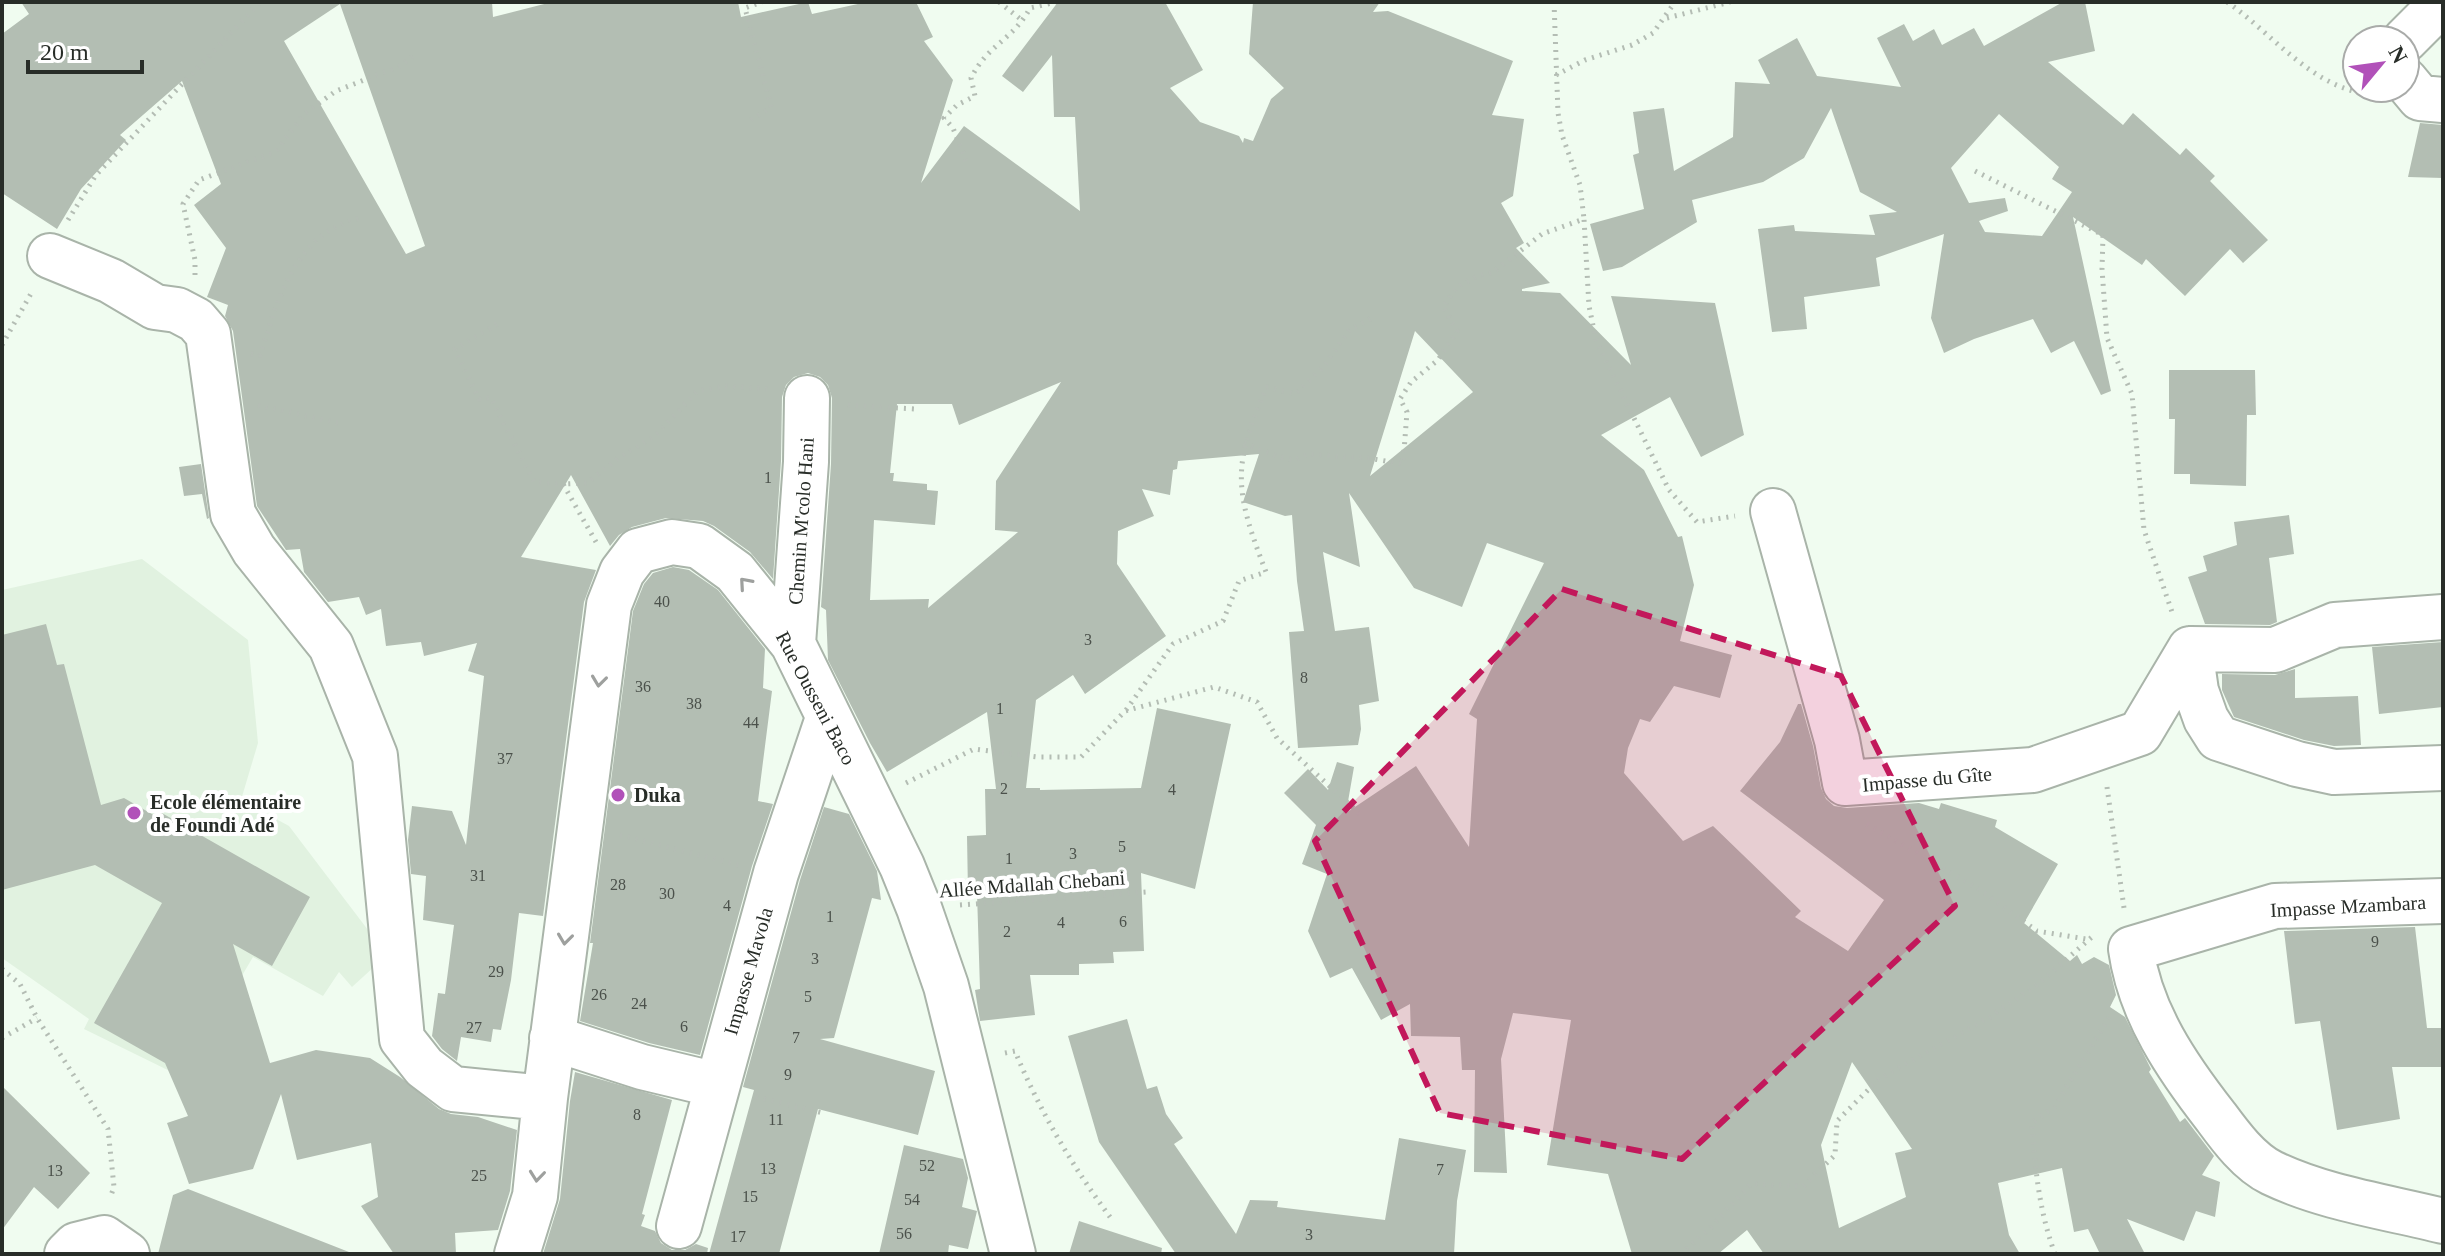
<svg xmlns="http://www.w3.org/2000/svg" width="2445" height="1256" font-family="Georgia,serif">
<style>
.built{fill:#e1f2e0}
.building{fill:#b3beb3;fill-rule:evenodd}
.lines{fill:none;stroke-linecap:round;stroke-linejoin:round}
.minor-casing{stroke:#a9b4a9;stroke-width:48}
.path{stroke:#b4bdb4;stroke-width:5;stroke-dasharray:2 6;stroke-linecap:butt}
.minor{stroke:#fff;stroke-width:44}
.oneway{stroke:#9ea09e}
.marked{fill:#c2185b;fill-opacity:0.2;stroke:#c2185b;stroke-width:6;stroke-dasharray:16 10;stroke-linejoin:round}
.poi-dot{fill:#b151b9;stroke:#fff;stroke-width:3}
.labels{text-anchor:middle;stroke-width:8;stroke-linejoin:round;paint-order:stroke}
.number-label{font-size:16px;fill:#4b514b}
.street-label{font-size:20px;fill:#282d28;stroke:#fff}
.poi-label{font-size:20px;font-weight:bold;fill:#282d28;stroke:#fff;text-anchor:start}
</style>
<rect width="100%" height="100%" fill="#f0fcf0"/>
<path class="built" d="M142,559l106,81 10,103 -17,57 48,26 98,129 -35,32 -13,-15 -16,24 -70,-39 -71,120 -98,-48 5,-10 -87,-61v-368z"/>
<path class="building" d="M21,2h471l1,15 59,-15h186l3,15 67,-15 4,12 55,-12h49l17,35 -9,4 29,39 -32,103 43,-57 116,85 -5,-94h-21l-2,-62 -29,37 -21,-16 56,-74h107l38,68 -33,18 30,34 39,14 4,7 1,-5 9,3 18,-42 13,-11 -35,-34 4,-52h127l-7,10 15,-1 125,50 -21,54 32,4 -11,77 -12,7 23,40 -8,5 34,35 -28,6v2l38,2 71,72 -20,-69 104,7 29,132 -43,22 -31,-60 -69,38 43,35 34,67 4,-1 12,49 -14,56 52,14 -12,43 -46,-12 -24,36 -10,-3 -12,29 -4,25 59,68 30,-15 88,85 -6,6 53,34 36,-51 -144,-109 40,-49 18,-38h3l12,42 8,42 5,11 8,7 13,2 72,-5 20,6 2,-6 56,17 -2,7 63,37 -34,59 46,38 7,-6 5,9 12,-7 15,8 7,30 -6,12 15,10 26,52 -2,3 31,50 5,-4 29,38 -12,19 18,7 -5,35 -19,-6 -12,30 -57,-22 18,35h-45l-12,-25 -14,3 -12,-64 -64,15 11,52 11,19h-256l-17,-24 -29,24h-86l-24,-80 -61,-9 24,-145 -58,-7 -12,46 6,114 -33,-1 1,-102h-13l-2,-33 -49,-1 -1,-32 -29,16 -29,-52 -22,10 -22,-47 19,-57 -25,-10 14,-39 -32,-32 24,-24 20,21 9,-28 17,5 -8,46 70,-47 53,81 8,-128 -8,-5 75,-151 -57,-20 -25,64 -48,-19 -65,-95 11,74 -37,-15 12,79 34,-4 10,74 -20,4 2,24 -3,16 -60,3 -9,-116 15,-1 -7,-50 -5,-66 -7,1 -42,-14 16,-48 -81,7 -1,8 -4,1 -3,25 -28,-6 12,27 -36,15 -1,33 49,72 -81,58 -12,-19 -37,25 -10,88h14v2l101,-2 16,-80 74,16 -36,165 -54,-16 3,78 -31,1 1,11 -35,1v11h-49l5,40 -55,6 -5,-31 5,-1 -3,-96h-9l-1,-57 19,-1 -1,-46h11l-9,-77 -100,60 -17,-29 -42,-83 -2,-50 -5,-3 10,-143 1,-66 -4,-13 -8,-8 -12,-4 -14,4 -8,8 -4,12 -1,64 -8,118 -23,-27 -36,-26 -11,-5 -37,-3 -34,9 -13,8 -9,11 -39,-71 -50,82 75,13 -12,32 -41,314 -24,-3 -8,67 -10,50 -8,-1 -2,13 -30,-5 -4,24 -15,-12 -10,-13 6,-43 7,1 9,-69 -31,-5 3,-44 -15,-2 -3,-34 4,-34 40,5 14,34 18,-169 -16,-5 9,-28 -53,13 -3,-14 -35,4 -5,-37 -15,6 -7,-18 -31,5 -24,-30 -4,-23 -14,1 -29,-44 -24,-175 -8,-15 3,-11 -21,-8 19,-49 -32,-43 27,-21 -39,-103 -62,54 6,5 -45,49 -24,40 -55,-36v-159l27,-20zM340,4l85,242 -19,8 -122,-213zM1415,331l58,61 -103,84zM1061,382l-65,99 -1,49 23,2 -90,76 1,-9 -59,1 4,-80 61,5 3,-34 -11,-1v-6l-34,-3 1,-8h-4l7,-69h55l7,21zM1852,1062l60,87 -17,4 11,44 -67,31 -18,-83z
M2063,2h22l10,49 -47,11 75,63 10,-12 47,42 6,-7 29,28 -5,5 58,59 -25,23 -13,-14 -45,47 -39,-37 -4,6 -69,-48 38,174 -10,4 -27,-54 -23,12 -18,-34 -59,20 -30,14 -13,-35 13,-84 -68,24 4,28 -76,11 3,32 -35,3 -14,-103 36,-4 1,6 80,4 -6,-20 28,-3 -37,-20 -29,-84 -27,50 -41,24 -71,18 5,22 -75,45 -19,4 -13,-47 54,-15 -11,-54 6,-2 -6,-41 31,-4 10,63 59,-34 2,-55 35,2 -12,-24 39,-22 20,38 84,11 -24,-49 27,-14 9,17 21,-12 8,16 32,-17 10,18zM1999,114l60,53 -7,12 20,13 -30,44 -57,-4 -6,-11 29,-10 -3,-13 -36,5 -18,-35z
M2420,123l23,2v53l-35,-1z
M2169,370h86l1,45h-9l-1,71 -56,-2v-10h-16l1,-55h-6z
M201,464l8,54 -2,1 -5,-25 -18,2 -5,-29z
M2289,515l5,39 -25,4 8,64 -7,3 -65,-1 -17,-47 19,-6 -4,-15 34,-11 -3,-23z
M673,567l16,3 29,20 47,59 -2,39 9,3 -14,110 15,3 -21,62 -52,189 -51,-12 -69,-22 13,-78h-3l43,-332 11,-27 9,-11z
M46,624l11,41 7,-1 37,141 23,-7 33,19 3,-5 150,85 -38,69 -39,-22 37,119 46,-13 54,8 30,19 39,32 12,5 27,3 39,13 -7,61 -12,39 -43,3 1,21h-62l-33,-48 17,-9 -7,-54 -74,17 -16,-66 -28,75 -64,15 -22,-61 21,-7 -23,-53 -71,-40 68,-120 -67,-38 -93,25v-255z
M2443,642v65l-64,7 -7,-67z
M2295,669v29l63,-2 3,49 -27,1 -30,-6 -70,-23 -12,-27v-16l53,1z
M824,807l25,7 28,57 4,29 -9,-2 -38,140 -14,1 115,32 -17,64 -100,-26 -39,145h-70l45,-164 -11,-3 57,-207z
M2415,927l12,101h16v39h-51l8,52 -63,11 -17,-109 -25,3 -11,-93z
M1127,1019l20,70 10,-3 9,28 17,24 -9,6 62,90 14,-34 28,1 -1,6 108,13 14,-82 67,12 -9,51 -3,53h-278l-77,-112 -31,-106z
M575,1072l97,28 -30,114 3,1 -4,11 14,5 6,12 11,7h13l11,-6 12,4 -1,6h-164l17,-55 10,-98z
M2,1086l88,87 -32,36 -24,-22 -32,43z
M904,1145l59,14 5,19 -6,29 15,4 -9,38 -19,-4 -1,9h-69z
M188,1189l161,63v2h-191l15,-59z
M1079,1221l83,27 -1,6h-92z"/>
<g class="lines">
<g class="minor-casing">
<path id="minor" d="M2405,40l30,-30 8,-5
M2405,80l15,18 23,2
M50,256l61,25 44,26 22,3 19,10 12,14 25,180 21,36 77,96 44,110 27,283 22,28 29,22 92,9
M1773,511l64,229 8,43 188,-13 107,-37 50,-84
M793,644l13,-182 1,-64
M2190,649l6,42 10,28 12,19 79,26 37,8 109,-4
M2190,649l85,1 60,-25 108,-8
M2443,901l-168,5 -144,43c9,64 46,118 85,168 14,19 33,45 56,56 52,25 115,34 171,48
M552,1038l90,29 75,18
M679,1226l97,-353 52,-155
M67,1254l9,-9 28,-7 23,16
M517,1254l18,-58 10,-98 64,-493 13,-33 16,-21 34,-9 27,4 36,26 58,72 109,222 17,42 27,78 67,268"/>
</g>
<path class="path" d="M999,2l24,19
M1554,2l4,111 4,22 18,50 4,34
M2227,2c45,31 84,85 141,92
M1667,18l63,-16
M1556,75l29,-15 47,-15 21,-12 22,-31
M751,120l20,-13 -26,-99 17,-6
M966,161l-13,-33 -9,-10 13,-13 18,-9 -4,-18c17,-34 42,-38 59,-70l27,-6
M1975,171l128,64 -1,34 5,69 25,56 12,136 28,82
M68,220l28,-45 164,-173
M195,275v-15l-12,-56 16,-24 76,-28 30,-39 31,-22 64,-25 16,-12
M497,324l-42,25 24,50 12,-1 43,84 29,2
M2,345l31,-55
M251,354l9,1c19,-58 35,-124 104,-138
M258,405l80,18
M848,405l67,4
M1244,443l32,13 19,4 12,-6 61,4 35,6 4,-52 -7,-13 11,-17 27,-22 19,-29 -14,-24 14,-20 22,-12 13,-2 50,-39 42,-15 5,87 7,34 73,150 28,32 38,-6
M596,542l-33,-58 24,-1 31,-25 37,-22 42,-45 28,-5 43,3
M1126,710l47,-66 50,-23 16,-40 27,-9c-31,-80 -35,-106 1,-185l28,7 28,-27 27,-38 24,-12
M906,783l68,-34 64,8h43l44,-46 89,-24 43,15 20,36 83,76
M2107,787l17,121
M1867,824l110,64 60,43 49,8
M620,835l118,30
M960,905l186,-13
M2,969l18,15 17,34 71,111 6,58 -4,11
M2,1038l35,-20
M1005,1053l10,-2c25,61 59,118 98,170
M756,1097l67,16
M1680,1254l29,-25 42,-45 52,2 32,-31 2,-34 42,-42 111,-62 48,-33 55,-48
M2055,1254c-16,-43 -20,-86 -23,-131l22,-16 55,-89"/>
<use href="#minor" class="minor"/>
</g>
<defs><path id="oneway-chevron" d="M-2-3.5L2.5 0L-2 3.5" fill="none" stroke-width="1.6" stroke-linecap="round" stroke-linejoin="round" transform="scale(2)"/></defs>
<g class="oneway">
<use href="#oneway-chevron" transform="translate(745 583) rotate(-131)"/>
<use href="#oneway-chevron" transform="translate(599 681) rotate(97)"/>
<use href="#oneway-chevron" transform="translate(565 939) rotate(97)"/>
<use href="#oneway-chevron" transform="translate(537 1176) rotate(96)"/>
</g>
<path class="marked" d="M1562,589l279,87 114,230 -273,253 -242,-46 -125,-272z"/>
<g class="poi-dot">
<circle cx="618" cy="795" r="8"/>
<circle cx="134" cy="813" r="8"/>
</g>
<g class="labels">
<g class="number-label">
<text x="768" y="483">1</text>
<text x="662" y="607">40</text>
<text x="1088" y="645">3</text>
<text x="1304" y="683">8</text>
<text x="643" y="692">36</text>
<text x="694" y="709">38</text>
<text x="1000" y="714">1</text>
<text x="751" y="728">44</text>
<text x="505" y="764">37</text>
<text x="1004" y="794">2</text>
<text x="1172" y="795">4</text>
<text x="1122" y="852">5</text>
<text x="1073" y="859">3</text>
<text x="1009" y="864">1</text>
<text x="478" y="881">31</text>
<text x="618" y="890">28</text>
<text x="667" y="899">30</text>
<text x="727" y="911">4</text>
<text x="830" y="922">1</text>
<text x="1123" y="927">6</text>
<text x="1061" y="928">4</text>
<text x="1007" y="937">2</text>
<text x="2375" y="947">9</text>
<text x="815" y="964">3</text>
<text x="496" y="977">29</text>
<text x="599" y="1000">26</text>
<text x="808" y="1002">5</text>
<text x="639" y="1009">24</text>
<text x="684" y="1032">6</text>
<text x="474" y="1033">27</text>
<text x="796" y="1043">7</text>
<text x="788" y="1080">9</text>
<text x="637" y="1120">8</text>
<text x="776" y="1125">11</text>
<text x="927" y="1171">52</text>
<text x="768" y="1174">13</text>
<text x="1440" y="1175">7</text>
<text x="55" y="1176">13</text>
<text x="479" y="1181">25</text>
<text x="750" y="1202">15</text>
<text x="912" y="1205">54</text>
<text x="904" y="1239">56</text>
<text x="1309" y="1240">3</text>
<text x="738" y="1242">17</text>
</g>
<g class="street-label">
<text transform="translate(801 521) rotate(-86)" y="7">Chemin M'colo Hani</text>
<text transform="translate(816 698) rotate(62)" y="7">Rue Ousseni Baco</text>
<text transform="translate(1927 779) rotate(-5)" y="7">Impasse du Gîte</text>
<text transform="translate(1032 884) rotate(-4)" y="7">Allée Mdallah Chebani</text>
<text transform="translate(2348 906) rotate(-3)" y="7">Impasse Mzambara</text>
<text transform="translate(748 971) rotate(-74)" y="7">Impasse Mavola</text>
</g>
<g class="poi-label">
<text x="634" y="802">Duka</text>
<text x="150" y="809">Ecole élémentaire<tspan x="150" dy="23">de Foundi Adé</tspan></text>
</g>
</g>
<rect width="2445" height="1256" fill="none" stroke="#282d28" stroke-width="8"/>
<g transform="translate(2381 64) rotate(61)"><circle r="38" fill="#ffffff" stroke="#a9aba9" stroke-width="2"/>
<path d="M0-6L14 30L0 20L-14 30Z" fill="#b151b9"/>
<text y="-12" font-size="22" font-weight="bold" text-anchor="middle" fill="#282d28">N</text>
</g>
<path d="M28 60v12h114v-12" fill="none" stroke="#282d28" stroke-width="4"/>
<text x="40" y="60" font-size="24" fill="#282d28" stroke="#ffffff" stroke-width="6" paint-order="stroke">20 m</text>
</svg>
